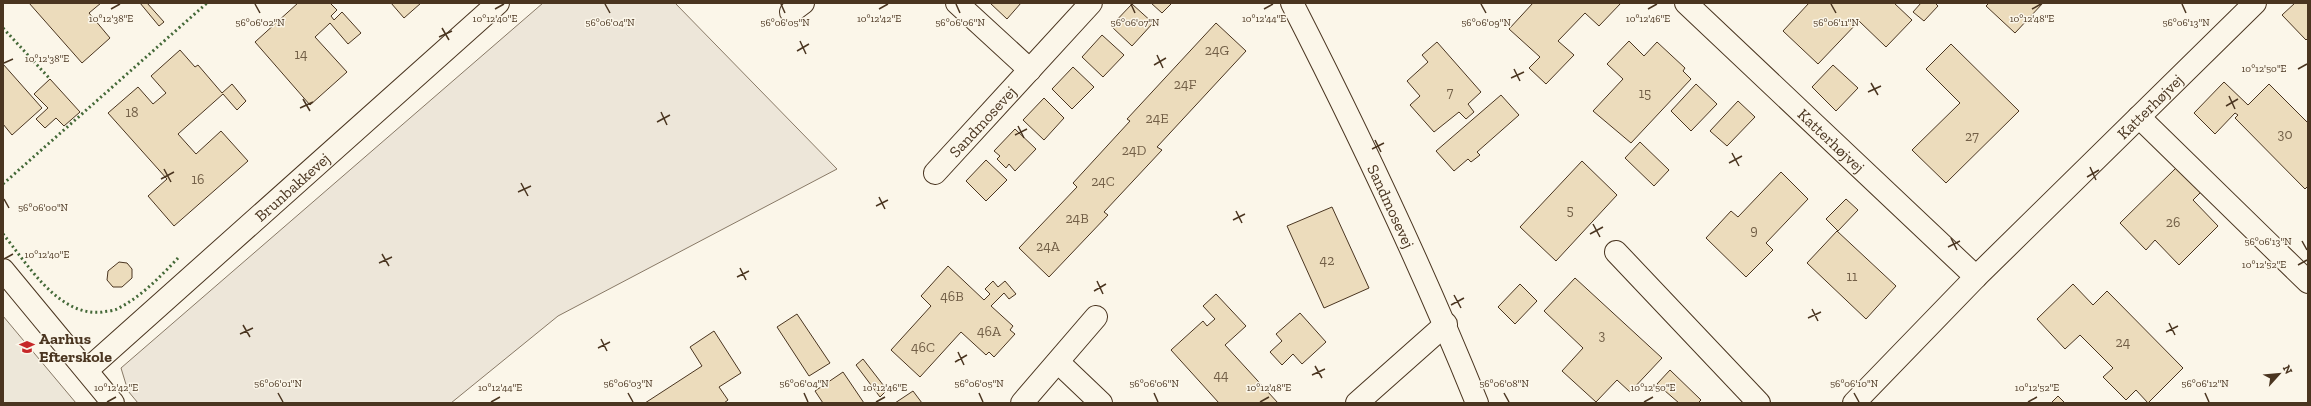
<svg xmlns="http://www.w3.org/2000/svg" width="2311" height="406" font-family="'Zilla Slab',serif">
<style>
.green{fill:#ede6d9;stroke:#887966}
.parking{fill:#ede7d9;stroke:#887966}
.building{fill:#ecdcbc;stroke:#4a3520}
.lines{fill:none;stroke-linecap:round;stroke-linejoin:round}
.minor-casing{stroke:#4a3520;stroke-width:24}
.minor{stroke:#fbf6e9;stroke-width:22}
.hedge{stroke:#436837;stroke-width:3;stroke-dasharray:2 3;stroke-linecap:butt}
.ticks{fill:none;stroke:#4a3520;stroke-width:1.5}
.labels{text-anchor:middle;stroke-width:3;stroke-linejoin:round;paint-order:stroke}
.number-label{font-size:14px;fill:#725f47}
.street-label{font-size:16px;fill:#4a3520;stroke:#fbf6e9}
.poi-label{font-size:16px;font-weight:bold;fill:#4a3520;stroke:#fbf6e9;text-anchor:start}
.ticks-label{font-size:10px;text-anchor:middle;fill:#4a3520;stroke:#fbf6e9;stroke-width:3;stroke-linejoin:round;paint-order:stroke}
</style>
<rect width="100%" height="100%" fill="#fbf6e9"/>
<path class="green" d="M543,3h132l162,166 -279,147 -107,87h-313l-10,-12 -7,-23z"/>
<path class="parking" d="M3,316l73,87h-73z"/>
<path class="building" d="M29,3h72l-12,10 21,25 -28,25z
M140,3h7l17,19 -5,4z
M298,3h32l7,7 -6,6 3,4 8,-8 19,21 -13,11 -18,-21 -15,14 32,35 -37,33 -55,-63z
M391,3h30l-17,15z
M990,3h31l-14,16z
M1151,3h21l-10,10z
M1533,3h88l-22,23 -14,-13 -27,28 16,14 -28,29 -17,-16 11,-11 -31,-28z
M1809,3h85l18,17 -26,27 -27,-26 -41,43 -35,-33z
M1921,3h14l3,3 -14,15 -11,-9z
M1989,3h54l-28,30 -29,-27z
M2295,3h13v35l-2,2 -24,-25z
M1132,4l21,19 -21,23 -21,-20z
M1216,23l30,28 -89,96 5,3 -58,62 4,3 -59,62 -30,-29 58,-61 -4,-4 57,-62 -3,-2z
M1102,35l22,20 -21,22 -21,-20z
M1629,41l15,15 13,-14 28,26 -2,3 8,8 -60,64 -38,-32 30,-32 -16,-15z
M1437,42l44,50 -13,12 6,8 -8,7 -7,-7 -25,20 -24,-27 10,-9 -13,-15 21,-19 -6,-7z
M1951,44l68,67 -73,72 -34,-33 48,-47 -34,-34z
M180,50l15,17 3,-2 24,28 10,-9 14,17 -9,9 -14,-16 -45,40 18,20 25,-23 27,30 -74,65 -26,-30 19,-17 -59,-66 30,-26 15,17 13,-11 -15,-17z
M3,64l39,44 -30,27 -9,-11z
M1833,65l25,23 -22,23 -24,-24z
M1073,67l21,20 -22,22 -20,-20z
M50,79l30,33 -16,14 -8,-8 -11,10 -9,-9 12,-11 -14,-14z
M2224,82l24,23 21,-21 39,39v63l-3,3 -70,-71 3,-3 -3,-2 -20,21 -21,-21z
M1696,84l21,20 -26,27 -20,-20z
M1501,95l18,20 -42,37 3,3 -9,7 -3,-3 -14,12 -18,-20z
M1044,98l20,20 -20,22 -21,-20z
M1738,101l17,16 -28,29 -17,-15z
M1015,129l21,20 -21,22 -6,-7 -3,4 -9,-9 3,-3 -6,-5z
M1640,142l29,28 -15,16 -29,-28z
M986,160l21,20 -21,21 -20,-20z
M1582,161l35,34 -61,66 -36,-34z
M2177,167l24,25 -8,8 25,26 -39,39 -24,-25 -9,10 -26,-27z
M1781,172l27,27 -42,44 7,7 -27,27 -40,-39 25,-27 7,6z
M1846,199l12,11 -20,21 -12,-12z
M1332,207l37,81 -45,20 -37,-82z
M1837,231l59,55 -30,33 -59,-56z
M119,262l8,1 5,6v9l-10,9h-9l-6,-7 1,-9z
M948,266l36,34 6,-6 -5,-5 8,-8 5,6 7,-6 11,13 -7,5 -5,-6 -13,13 22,20 -3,4 5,4 -21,23 -5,-5 -3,3 -25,-23 -41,45 -29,-27 40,-44 -10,-10z
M1575,278l87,80 -32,34 -13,-12 -21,22 -34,-31 21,-23 -39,-37z
M1520,284l17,17 -22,23 -17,-17z
M2073,284l20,21 14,-14 76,77 -35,35 -12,-13 -10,10 -23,-23 10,-9 -33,-33 -15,14 -28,-30z
M1216,294l30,32 -21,19 53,58h-59l-48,-53 32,-29 4,5 8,-7 -12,-13z
M1300,313l26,29 -24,22 -9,-10 -11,11 -12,-13 12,-11 -6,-7z
M797,314l33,49 -21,13 -32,-49z
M714,331l27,42 -22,14 9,13 -4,3h-79l57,-37 -12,-19z
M863,359l24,31 -7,7 -24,-32z
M1670,370l31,30 -3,3h-19l-22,-19z
M843,372l21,31h-41l-8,-12z
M913,391l9,12h-27z
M2058,396l7,7h-14z"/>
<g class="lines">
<g class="minor-casing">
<g id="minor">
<path d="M957,3l73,67"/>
<path id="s1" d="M1292,3c67,131 130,264 185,400"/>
<path id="s2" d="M1686,3l290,274"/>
<path d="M791,12l12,-9"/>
<path d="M2139,117l169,165"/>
<path id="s3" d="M935,173l156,-170"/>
<path d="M1616,252l143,151"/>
<path d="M3,270l110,133"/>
<path d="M1058,362l43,41"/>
<path id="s4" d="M87,370l411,-367"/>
<path d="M1022,403l74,-86"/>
<path d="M1357,403l89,-79"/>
<path id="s5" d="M1854,403l122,-126 279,-274"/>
</g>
</g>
<use href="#minor" class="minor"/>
<path class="hedge" d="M3,28l47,51
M3,184l204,-181
M3,234c24,29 55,83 99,78 5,-1 11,-1 15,-3 24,-12 43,-32 61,-51"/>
</g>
<path class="ticks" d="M255,4l5,9M605,4l5,9M781,4l4,9M956,4l4,9M1131,4l4,9M1481,4l5,9M1831,4l5,9M2182,4l4,9M111,9l9,-5M495,9l9,-5M879,9l9,-5M1264,9l9,-5M1648,9l9,-5M2032,9l9,-5M442,28l7,12M439,37l13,-6M800,41l6,13M797,51l12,-7M1157,55l6,13M4,63l9,-4M1154,65l12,-7M1514,69l6,12M2298,69l9,-5M1511,78l13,-6M1871,83l7,12M1868,92l13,-6M2229,96l6,13M303,99l7,12M2226,106l12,-7M300,108l13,-6M661,112l6,13M657,122l13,-7M1018,126l6,12M1015,135l12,-6M1375,140l6,12M1372,149l12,-6M1732,153l7,13M1729,163l13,-7M2090,167l6,13M164,169l7,13M2087,177l12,-7M161,179l13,-7M521,183l7,13M518,192l13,-6M879,197l6,12M4,199l5,9M876,206l12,-6M1236,211l6,12M1233,220l12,-6M1593,224l7,13M1590,234l13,-7M1951,238l6,12M2302,241l5,9M1948,247l12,-6M382,254l7,12M4,259l9,-5M379,263l13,-6M2298,265l9,-5M740,268l6,12M737,277l12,-6M1097,281l6,13M1094,291l12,-7M1454,295l7,13M1451,305l13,-7M1812,309l6,12M1808,318l13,-6M2169,323l6,12M243,325l7,12M2166,332l12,-6M240,334l13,-6M601,339l6,12M598,348l12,-6M958,352l6,13M955,362l12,-7M1315,366l7,12M1312,375l13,-6M278,393l5,9M628,393l5,9M804,393l4,9M979,393l4,9M1154,393l4,9M1504,393l5,9M1854,393l5,9M2205,393l4,9M107,402l9,-5M491,402l9,-5M876,402l9,-5M1260,402l9,-5M1644,402l9,-5M2028,402l9,-5"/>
<defs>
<g id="school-bare" transform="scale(1.2)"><path d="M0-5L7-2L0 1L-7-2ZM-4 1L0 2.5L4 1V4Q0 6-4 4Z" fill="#c62828" stroke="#fbf6e9" stroke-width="2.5" paint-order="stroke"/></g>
</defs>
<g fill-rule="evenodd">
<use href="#school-bare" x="27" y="347"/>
</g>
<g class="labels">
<g class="number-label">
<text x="1217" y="55">24G</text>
<text x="301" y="59">14</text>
<text x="1185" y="89">24F</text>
<text x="1450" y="97">7</text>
<text x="1645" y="98">15</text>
<text x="132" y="117">18</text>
<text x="1157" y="123">24E</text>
<text x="2285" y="139">30</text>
<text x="1972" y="141">27</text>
<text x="1134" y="155">24D</text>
<text x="198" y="184">16</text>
<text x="1103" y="186">24C</text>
<text x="1570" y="215">5</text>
<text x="1077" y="223">24B</text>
<text x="2173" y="227">26</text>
<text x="1754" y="235">9</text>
<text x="1048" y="251">24A</text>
<text x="1327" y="265">42</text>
<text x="1852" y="281">11</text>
<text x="952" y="301">46B</text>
<text x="989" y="336">46A</text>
<text x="1602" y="340">3</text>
<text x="2123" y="347">24</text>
<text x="923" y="352">46C</text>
<text x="1221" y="380">44</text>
</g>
<g class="street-label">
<text dy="6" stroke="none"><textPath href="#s5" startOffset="419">Katterhøjvej</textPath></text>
<text dy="6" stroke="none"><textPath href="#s3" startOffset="70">Sandmosevej</textPath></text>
<text dy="6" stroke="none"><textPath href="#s2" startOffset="200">Katterhøjvej</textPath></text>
<text dy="6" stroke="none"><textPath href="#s4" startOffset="275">Brunbakkevej</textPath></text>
<text dy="6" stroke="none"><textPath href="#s1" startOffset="226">Sandmosevej</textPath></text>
</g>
<g class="poi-label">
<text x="39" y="344">Aarhus<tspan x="39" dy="18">Efterskole</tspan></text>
</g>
</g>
<g class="ticks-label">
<text x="111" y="22">10°12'38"E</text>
<text x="495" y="22">10°12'40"E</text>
<text x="879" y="22">10°12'42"E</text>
<text x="1264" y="22">10°12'44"E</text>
<text x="1648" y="22">10°12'46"E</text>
<text x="2032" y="22">10°12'48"E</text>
<text x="260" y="26">56°06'02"N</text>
<text x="610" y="26">56°06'04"N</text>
<text x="785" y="26">56°06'05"N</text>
<text x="960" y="26">56°06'06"N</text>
<text x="1135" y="26">56°06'07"N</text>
<text x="1486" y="26">56°06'09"N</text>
<text x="1836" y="26">56°06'11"N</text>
<text x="2186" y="26">56°06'13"N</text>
<text x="47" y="62">10°12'38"E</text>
<text x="2264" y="72">10°12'50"E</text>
<text x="43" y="211">56°06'00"N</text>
<text x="2268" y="245">56°06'13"N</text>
<text x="47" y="258">10°12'40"E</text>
<text x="2264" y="268">10°12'52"E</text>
<text x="278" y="387">56°06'01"N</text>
<text x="628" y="387">56°06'03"N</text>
<text x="804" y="387">56°06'04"N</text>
<text x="979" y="387">56°06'05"N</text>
<text x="1154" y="387">56°06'06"N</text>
<text x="1504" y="387">56°06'08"N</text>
<text x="1854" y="387">56°06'10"N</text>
<text x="2205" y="387">56°06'12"N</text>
<text x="116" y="391">10°12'42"E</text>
<text x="500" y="391">10°12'44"E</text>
<text x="885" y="391">10°12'46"E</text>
<text x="1269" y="391">10°12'48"E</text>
<text x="1653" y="391">10°12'50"E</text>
<text x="2037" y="391">10°12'52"E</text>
</g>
<rect width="2311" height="406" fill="none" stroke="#4a3520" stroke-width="8"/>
<g transform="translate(2279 374) rotate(63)" stroke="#fbf6e9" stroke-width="3" paint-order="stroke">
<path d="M0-3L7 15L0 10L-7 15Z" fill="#4a3520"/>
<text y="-6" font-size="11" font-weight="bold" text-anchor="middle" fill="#4a3520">N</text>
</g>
</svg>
